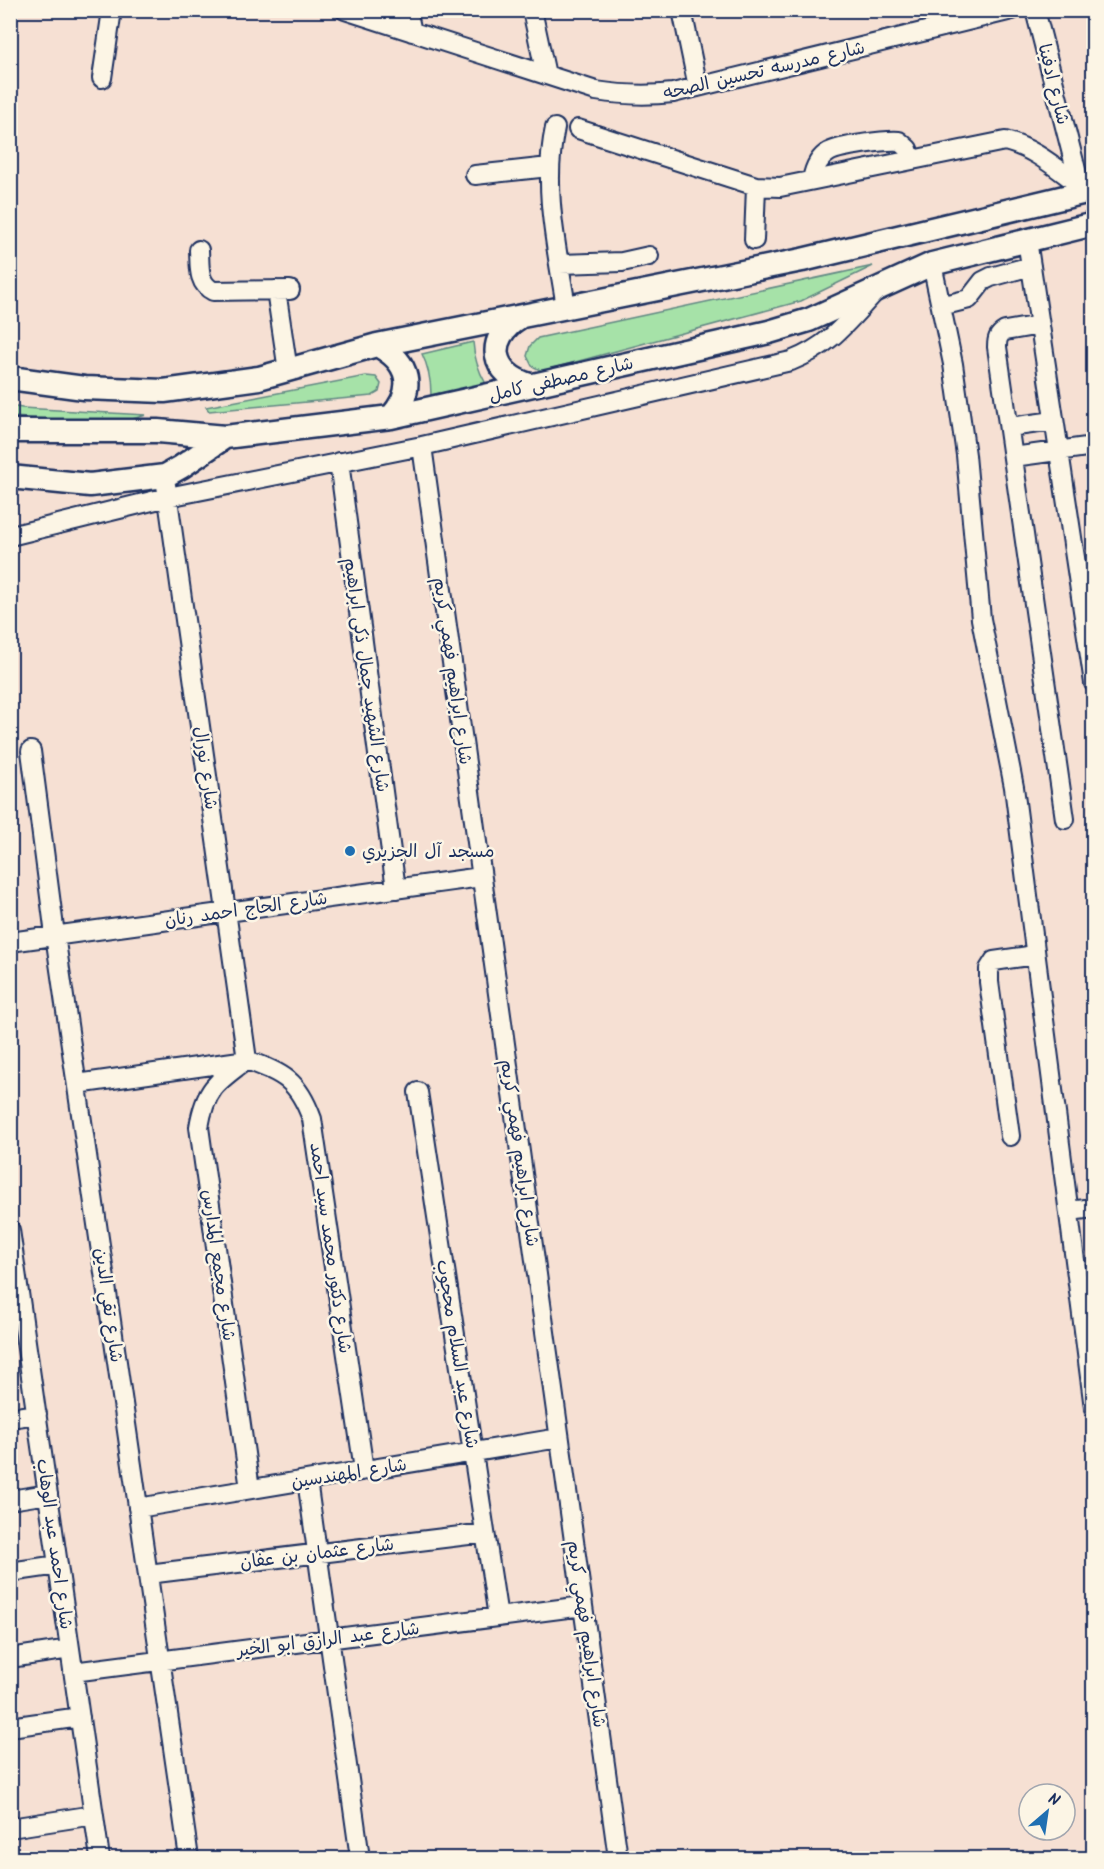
<svg xmlns="http://www.w3.org/2000/svg" width="1104" height="1869" font-family="Kalam,'Playpen Sans Arabic',sans-serif">
<style>
.green{fill:#a6e2a8;stroke:#608883;stroke-width:1.5}
.lines{fill:none;stroke-linecap:round;stroke-linejoin:round}
.minor-casing{stroke:#1b2f5e;stroke-width:22}
.major-casing{stroke:#1b2f5e;stroke-width:27}
.minor{stroke:#fcf5e5;stroke-width:18}
.major{stroke:#fcf5e5;stroke-width:22}
.poi-dot{fill:#1f6fb2;stroke:#fcf5e5;stroke-width:2}
.labels{text-anchor:middle;stroke-width:5;stroke-linejoin:round;paint-order:stroke}
.street-label{font-size:18px;fill:#1b2f5e;stroke:#fcf5e5}
.poi-label{font-size:18px;fill:#1b2f5e;stroke:#fcf5e5;text-anchor:start}
</style>
<rect width="100%" height="100%" fill="#f6e0d3"/>
<filter id="ink" filterUnits="userSpaceOnUse"><feTurbulence type="fractalNoise" baseFrequency=".0167" numOctaves="2"/><feDisplacementMap in="SourceGraphic" scale="12" xChannelSelector="R" yChannelSelector="G"/><feConvolveMatrix kernelMatrix="1 2 1 2 8 2 1 2 1" color-interpolation-filters="sRGB"/></filter>
<g filter="url(#ink)">
<path class="green" d="M873,266l-72,35 -259,70 -10,-5 -5,-10 3,-10 8,-8z
M473,342c1,16 5,28 13,42l-55,11c0,-15 -2,-27 -9,-41z
M366,376l10,1 5,7 -2,8 -7,4 -163,15 -3,-4z
M10,406l12,2 124,7 -28,8 -106,-6h-1z"/>
<g class="lines">
<g class="minor-casing">
<path id="minor" d="M345,10l251,81c26,4 50,5 77,2l339,-83
M407,10l5,22
M532,10l14,65
M682,10l16,77
M1035,10l46,179
M102,78l10,-68
M555,128c-13,60 2,120 11,179
M578,129l178,57 24,1 225,-46c29,7 51,27 75,44
M475,175l74,-8
M812,180c2,-11 6,-22 17,-28 11,-6 56,-12 70,-11l9,8 3,10
M754,240l2,-54
M1027,240l67,443
M199,250c1,15 -2,33 14,41l77,-1
M560,264l62,-2 27,-6
M932,264l21,100 13,91 15,164 33,168 80,621
M276,290l12,81
M941,306l28,-7 14,-18 8,-4 40,-11
M1040,325l-35,6c-7,4 -8,8 -8,16l68,472
M1009,427l45,-6
M422,446l196,1412
M1013,457l81,-11
M339,462l57,427
M166,485l81,575
M10,536l158,-39 254,-51 369,-85c39,-15 56,-39 84,-69
M31,751l24,184 134,923
M10,942l471,-65
M245,1061c-29,21 -40,29 -46,66l51,362
M77,1084l170,-24c37,14 51,20 65,59l52,351
M418,1092l80,525
M1010,1136l-21,-154v-13l5,-8 41,-6
M1069,1211l25,-3
M10,1230l90,628
M10,1418l27,-4
M307,1480l53,378
M10,1500l38,-6
M138,1508l421,-70
M10,1572l48,-7
M148,1574l337,-41
M10,1658l60,-9
M73,1672l510,-66
M10,1727l70,-10
M10,1828l84,-13"/>
</g>
<g class="major-casing">
<path id="major" d="M520,317c-36,22 -29,57 10,68
M377,345c33,17 39,44 14,72
M10,378l74,10 80,3 95,-13 118,-33 425,-85 292,-70
M10,431h148l67,6 166,-20 378,-85 40,-12 123,-56 162,-40
M10,477l80,8 75,-9 16,-9 44,-30"/>
</g>
<use href="#minor" class="minor"/>
<use href="#major" class="major"/>
</g>
</g>
<circle class="poi-dot" cx="350" cy="851" r="6"/>
<g class="labels">
<g class="street-label">
<text transform="translate(764 70) rotate(-13)" y="6">شارع مدرسه تحسين الصحه</text>
<text transform="translate(1054 84) rotate(76)" y="6">شارع ادفينا</text>
<text transform="translate(561 379) rotate(-13)" y="6">شارع مصطفى كامل</text>
<text transform="translate(453 671) rotate(82)" y="6">شارع ابراهيم فهمي كريم</text>
<text transform="translate(367 675) rotate(82)" y="6">شارع الشهيد جمال ذكى ابراهيم</text>
<text transform="translate(206 768) rotate(82)" y="6">شارع نورال</text>
<text transform="translate(246 909) rotate(-8)" y="6">شارع الحاج احمد رنان</text>
<text transform="translate(520 1153) rotate(82)" y="6">شارع ابراهيم فهمي كريم</text>
<text transform="translate(331 1248) rotate(82)" y="6">شارع دكتور محمد سيد احمد</text>
<text transform="translate(219 1265) rotate(82)" y="6">شارع مجمع المدارس</text>
<text transform="translate(109 1305) rotate(82)" y="6">شارع تقي الدين</text>
<text transform="translate(458 1354) rotate(81)" y="6">شارع عبد السلام محجوب</text>
<text transform="translate(349 1473) rotate(-9)" y="6">شارع المهندسين</text>
<text transform="translate(55 1544) rotate(82)" y="6">شارع احمد عبد الوهاب</text>
<text transform="translate(317 1553) rotate(-7)" y="6">شارع عثمان بن عفان</text>
<text transform="translate(587 1634) rotate(82)" y="6">شارع ابراهيم فهمي كريم</text>
<text transform="translate(328 1639) rotate(-7)" y="6">شارع عبد الرازق ابو الخير</text>
</g>
<g class="poi-label">
<text x="362" y="857">مسجد آل الجزيري</text>
</g>
</g>
<rect width="1104" height="1869" fill="none" stroke="#fcf5e5" stroke-width="36"/>
<rect x="18" y="18" width="1068" height="1833" fill="none" stroke="#1b2f5e" stroke-width="2" filter="url(#ink)"/>
<g transform="translate(1047 1812) rotate(29)"><circle r="28" fill="#fcf5e5" stroke="#a2a6af" stroke-width="1.5"/>
<path d="M0-4.5L10 22L0 15L-10 22Z" fill="#1f6fb2"/>
<text y="-9" font-size="16" font-weight="bold" text-anchor="middle" fill="#1b2f5e">N</text>
</g>
</svg>
